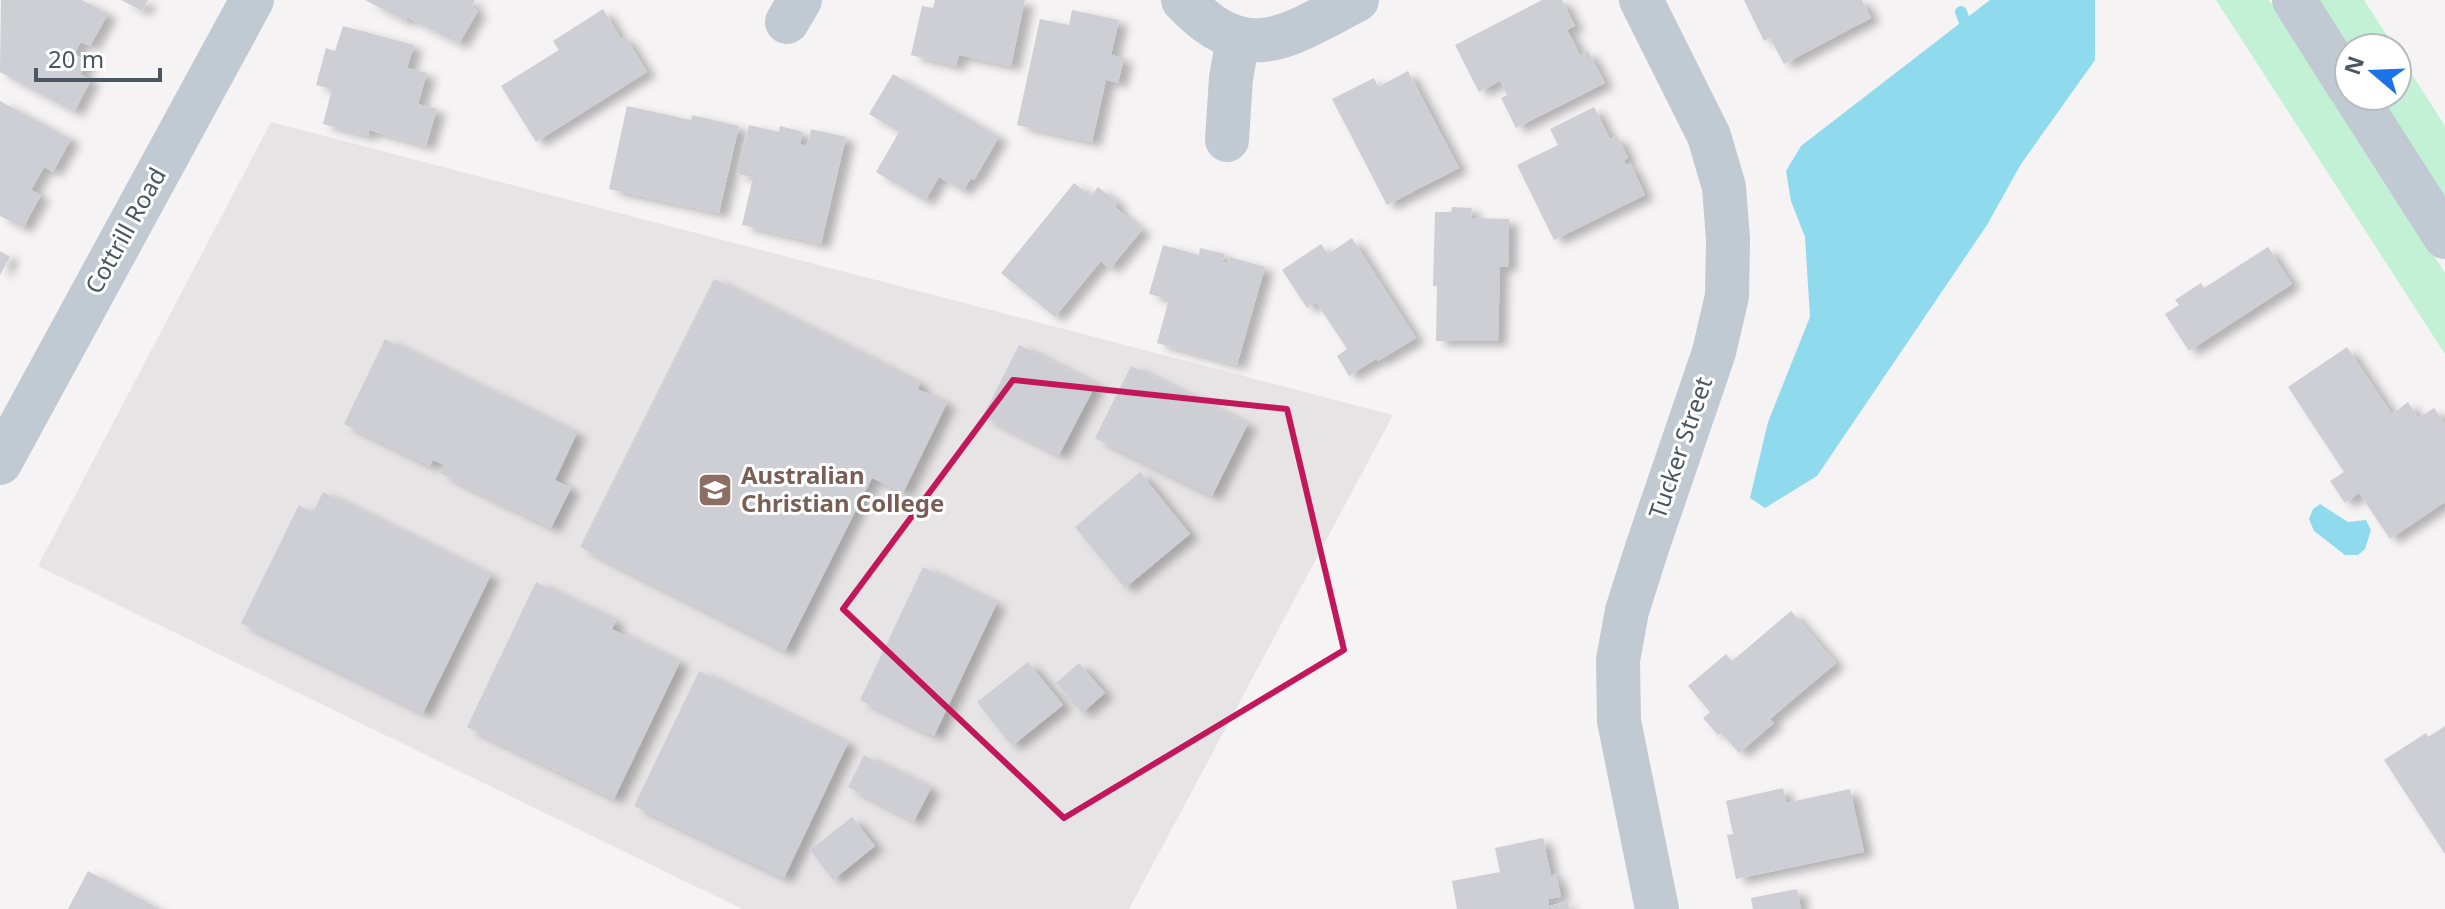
<svg xmlns="http://www.w3.org/2000/svg" width="2445" height="909" font-family="'Noto Sans',sans-serif">
<style>
.education{fill:#e6e4e5}
.green{fill:#c3f1d5}
.water{fill:#90daee}
.lines{fill:none;stroke-linecap:round;stroke-linejoin:round}
.stream{stroke:#90daee;stroke-width:12}
.building{fill:#cdcfd5;filter:url(#shadow)}
.minor{stroke:#c1cad2;stroke-width:44}
.marked{fill:none;stroke:#c2185b;stroke-width:6;stroke-linejoin:round}
.labels{text-anchor:middle;stroke-width:6;stroke-linejoin:round;paint-order:stroke}
.street-label{font-size:24px;fill:#4a5661;stroke:#fff}
.education-label{font-size:24px;font-weight:bold;fill:#785e54;stroke:#fff;text-anchor:start}
</style>
<defs>
<filter id="shadow"><feDropShadow dx="9" dy="5" stdDeviation="4" flood-color="#0004"/></filter>
</defs>
<rect width="100%" height="100%" fill="#f5f3f3"/>
<path class="education" d="M271,122l1122,293 -264,494h-387l-704,-343z"/>
<path class="green" d="M2216,0h53l176,273v81z
M2317,0h47l31,48h-46z
M2397,51l48,75v73l-66,-103h18z"/>
<path class="water" d="M1990,0h105v60l-74,104 -34,61 -170,251 -52,32 -15,-10 18,-76 42,-105 -5,-80 -14,-36 -5,-30 15,-25z
M2320,504l28,18 18,-2 5,10 -6,19 -7,6h-13l-31,-24 -5,-12 4,-10z"/>
<g class="lines">
<path class="stream" d="M1961,12l3,8"/>
</g>
<path class="building" d="M1,0h81l26,14 -18,32 -9,-4 -7,12 14,7 -8,13 11,6 -17,32 -74,-40z
M121,0h27l-6,11z
M365,0h110l-4,7 7,4 -19,33 -52,-27 -2,4z
M935,0h90l-14,66 -52,-11 -3,11 -45,-11 11,-49 11,2z
M1542,0h20l13,26 -8,4 7,13 6,12 8,-4 17,32 -89,45 -15,-30 6,-3 -7,-14 -21,11 -24,-47z
M1744,0h118l9,18 -87,46 -14,-26 -6,3z
M603,9l18,30 4,-3 22,36 -111,70 -35,-56 58,-36 -6,-9z
M1072,10l47,10 -8,35 13,3 -6,25 -12,-3 -14,62 -75,-17 23,-106 29,6z
M343,26l71,19 -7,23 20,5 -9,31 19,5 -11,37 -57,-16 -1,6 -45,-12 9,-35 -16,-4 10,-37 9,3z
M1408,71l51,97 -72,37 -55,-106 42,-21 4,9z
M893,74l106,63 -25,43 -3,-2 -8,13 -24,-14 -14,24 -49,-29 23,-40 -30,-18z
M0,101l71,38 -18,33 -9,-5 -13,23 10,5 -18,33 -23,-12z
M627,106l64,14 1,-5 47,11 -20,87 -110,-24z
M1594,107l16,32 7,-3 11,22 -4,2 2,5 4,-2 15,32 -91,45 -37,-75 41,-20 -8,-16z
M749,125l30,7 1,-6 23,6 -3,12 7,2 4,-17 35,8 -25,107 -79,-19 11,-48 -16,-3z
M1074,183l17,13 7,-9 20,16 -3,4 27,23 -32,39 -9,-8 -46,56 -54,-44z
M1452,207l20,1 -1,10 38,1 -1,48h-8l-2,74h-62l1,-55h-4l2,-74h16z
M1352,238l64,100 -38,23 -2,-2 -27,17 -12,-20 10,-7 -31,-47 -9,6 -25,-38 39,-26 7,10z
M1163,245l36,10 1,-7 25,6 -3,8 6,1 2,-6 35,10 -28,98 -80,-22 12,-44 -20,-5z
M2268,247l24,37 -103,67 -24,-37 14,-9 -4,-5 26,-17 3,5z
M0,251l10,6 -10,18z
M714,279l206,104 -2,6 29,14 -44,90 -31,-15 -87,173 -205,-104z
M385,339l192,94 -22,47 16,8 -20,40 -111,-55 4,-8 -11,-5 -3,6 -86,-42z
M1019,345l77,39 -37,71 -76,-39z
M2347,347l45,67 16,-12 10,16 16,-10 11,16v78l-55,37 -31,-46 -14,10 -15,-22 14,-9 -56,-85z
M1131,366l117,58 -36,72 -117,-58z
M1140,472l50,62 -65,54 -50,-61z
M323,492l168,83 -68,138 -182,-90 58,-118 14,8z
M923,567l74,36 -63,133 -74,-36z
M536,582l80,39 -4,8 68,33 -66,137 -147,-72z
M1791,611l45,52 -66,56 4,4 -35,30 -18,-20 -3,2 -15,-17 7,-6 -22,-26 38,-32 6,7z
M1028,662l35,43 -51,41 -35,-44z
M1079,663l26,30 -23,20 -26,-30z
M699,671l149,72 -64,135 -150,-72z
M2445,726v128l-61,-94 42,-27 2,4z
M864,755l67,33 -17,33 -66,-34z
M1783,788l3,15 64,-14 14,63 -128,27 -9,-44 6,-1 -7,-33z
M852,817l23,29 -42,34 -23,-30z
M1543,838l8,38 5,-2 5,23 -13,2 1,7 19,-4 1,7h-112l-5,-28 48,-9 -5,-24z
M88,871l72,38h-92z
M1797,889l4,20h-48l-2,-11z"/>
<g class="lines">
<path class="minor" d="M1183,0c64,69 104,36 174,0
M1641,0l68,136 15,51 4,52 -1,57 -13,56 -67,196 -20,63 -9,49 1,61 38,188
M2294,0l55,87
M787,22l13,-22
M2355,96l90,141
M1227,140l4,-62 7,-39
M0,463l252,-463"/>
</g>
<path class="marked" d="M1013,380l274,29 57,241 -280,168 -221,-209z"/>
<defs>
<g id="school-square" transform="scale(1.8)"><rect x="-9" y="-9" width="18" height="18" rx="4" fill="#8d6e63" stroke="#fff"/><path d="M0-5L7-2L0 1L-7-2ZM-4 1L0 2.5L4 1V4Q0 6-4 4Z" fill="#fff"/></g>
</defs>
<g fill-rule="evenodd">
<use href="#school-square" x="715" y="490"/>
</g>
<g class="labels">
<g class="street-label">
<text transform="translate(126 231) rotate(-61)" y="8">Cottrill Road</text>
<text transform="translate(1681 448) rotate(-71)" y="8">Tucker Street</text>
</g>
<g class="education-label">
<text x="741" y="484">Australian<tspan x="741" dy="28">Christian College</tspan></text>
</g>
</g>
<g transform="translate(2373 72) rotate(289)"><circle r="38" fill="#ffffff" stroke="#b7bbc0" stroke-width="2"/>
<path d="M0-6L14 30L0 20L-14 30Z" fill="#1a73e8"/>
<text y="-12" font-size="22" font-weight="bold" text-anchor="middle" fill="#4a5661">N</text>
</g>
<path d="M36 68v12h124v-12" fill="none" stroke="#4a5661" stroke-width="4"/>
<text x="48" y="68" font-size="24" fill="#4a5661" stroke="#ffffff" stroke-width="6" paint-order="stroke">20 m</text>
</svg>
